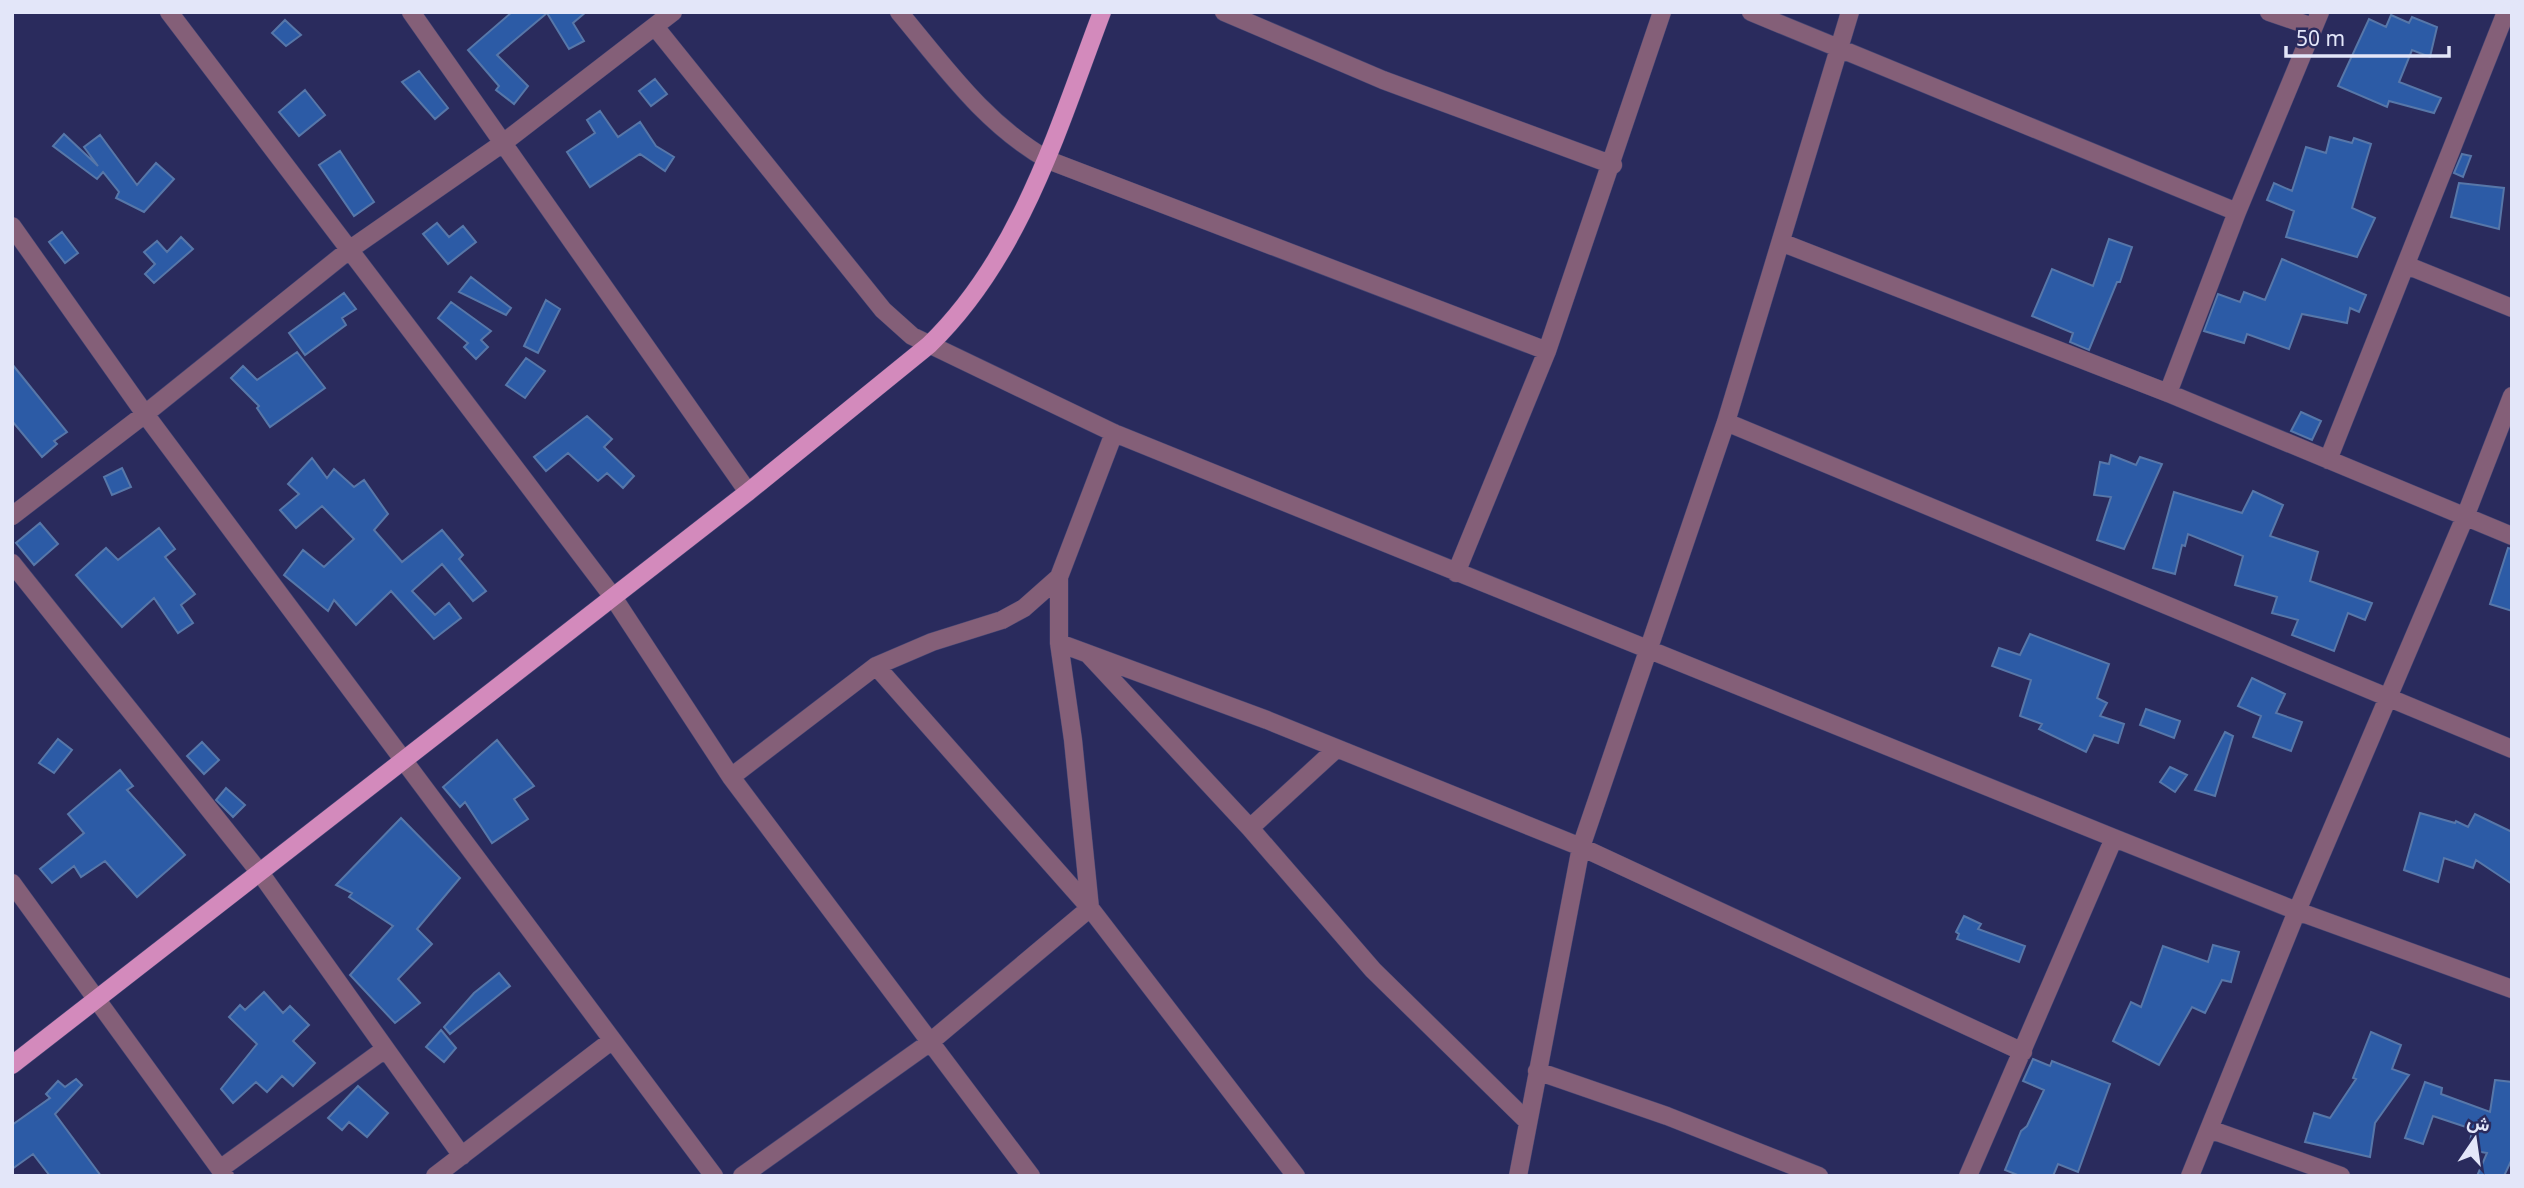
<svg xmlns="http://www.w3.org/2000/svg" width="2524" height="1188" font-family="'Noto Sans',Vazirmatn,sans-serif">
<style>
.building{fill:#2c5ba6;stroke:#5777a9;stroke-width:2}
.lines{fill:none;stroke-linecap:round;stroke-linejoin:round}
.minor-casing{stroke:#444573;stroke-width:19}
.major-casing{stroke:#444573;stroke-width:19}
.minor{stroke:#845f78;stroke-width:18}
.major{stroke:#d38abc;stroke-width:18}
</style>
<rect width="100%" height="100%" fill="#2a2b5d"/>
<path class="building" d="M512,12h74l-13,11 11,18 -15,8 -22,-36 -50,42 31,31 -14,18 -18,-14 3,-4 -31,-36z
M2391,15l18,8 3,-6 25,10 -7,30 -18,-7 -13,32 42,16 -7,15 -45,-12 -2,6 -49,-21 31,-67 17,8z
M285,20l16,15 -15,11 -14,-13z
M419,71l29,37 -13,11 -33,-37z
M655,79l12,15 -16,12 -12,-15z
M305,90l20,25 -26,21 -20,-24z
M600,111l18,26 22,-15 16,24 18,11 -9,14 -25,-17 -50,33 -23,-35 28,-19 -8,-13z
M64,134l34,32 -14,-19 16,-12 37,50 19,-22 18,16 -30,33 -28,-14 3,-6 -16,-20 -6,7 -44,-33z
M2330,137l22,6 2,-5 17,6 -19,64 23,10 -18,39 -71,-20 8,-26 -27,-11 7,-17 18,8 14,-44 20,6z
M340,151l34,51 -20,14 -35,-51z
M2462,154l9,2 -8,21 -9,-4z
M2459,183l45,5 -5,41 -48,-12z
M437,223l12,14 14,-11 13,16 -28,22 -25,-30z
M62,232l16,21 -13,10 -16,-21z
M181,237l12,12 -39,34 -9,-9 10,-10 -11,-12 13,-11 10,11z
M2109,239l23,8 -12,35h-3l-28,68 -19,-8 3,-9 -41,-17 20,-47 41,17z
M2282,259l84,36 -7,17 -9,-4 -3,15 -45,-9 -13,35 -42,-15 -3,9 -40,-12 14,-37 22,8 4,-10 21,8z
M471,277l40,31 -5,7 -47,-23z
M344,293l12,16 -14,9 4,7 -41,30 -16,-22z
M546,300l14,9 -22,44 -14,-7z
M451,302l40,29 -10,9 7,7 -12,12 -12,-12 4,-4 -30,-25z
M297,352l28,36 -55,39 -13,-19 2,-2 -28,-28 12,-12 14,14z
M526,358l19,13 -20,27 -19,-13z
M12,364l55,68 -13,9 3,3 -15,13 -30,-36z
M2301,412l20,9 -9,19 -21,-9z
M587,416l25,23 -8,8 30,29 -11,12 -16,-15 -9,8 -30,-28 -22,18 -12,-14z
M2111,455l25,10 4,-8 22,7 -38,85 -27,-9 14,-43 -17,-2 6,-33 9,2z
M312,458l15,20 7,-9 20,18 10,-7 24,34 -14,16 28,32 40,-32 21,25 -4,4 27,32 -13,10 -31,-37 -30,27 23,24 14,-12 12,15 -27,21 -43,-48 -35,34 -22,-25 -6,11 -44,-36 19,-25 21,17 30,-28 -32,-33 -26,22 -16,-18 19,-16 -11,-10z
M122,468l9,19 -19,8 -8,-18z
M2253,491l30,14 -13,31 48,16 -8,29 62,22 -7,17 -17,-7 -14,38 -42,-16 6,-15 -26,-7 5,-16 -42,-12 8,-29 -55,-22 -3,12 -3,-1 -7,29 -22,-6 21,-76 68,21z
M40,523l18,21 -24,21 -18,-22z
M159,528l16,21 -10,8 30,37 -14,11 12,18 -15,10 -24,-35 -32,29 -46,-52 30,-27 12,12z
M2508,548l4,1v62l-22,-7z
M2030,634l79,30 -12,34 10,5 -7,13 24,8 -6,19 -24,-8 -8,17 -47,-23 3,-5 -22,-8 11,-36 -39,-14 7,-18 21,7z
M2252,678l33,16 -9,19 26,9 -11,29 -38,-14 8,-21 -23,-10z
M2146,709l34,12 -6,17 -34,-13z
M2225,732l8,4 -18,60 -20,-6z
M58,739l14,11 -18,23 -15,-10z
M497,740l37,46 -20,13 14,20 -36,24 -27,-41 -5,5 -17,-20z
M202,742l17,18 -15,14 -17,-18z
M2170,767l17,8 -12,17 -15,-10z
M120,770l13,16 -6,4 58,65 -48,42 -32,-36 -24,16 -7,-11 -22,17 -12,-14 44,-36 -16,-19z
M226,788l19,17 -12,12 -17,-17z
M2420,813l35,10 1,-2 12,6 7,-13 37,18v52l-36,-24 -3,8 -29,-10 -6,24 -34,-12z
M401,818l59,60 -43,51 15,15 -34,35 22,24 -25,20 -45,-48 43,-49 -44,-29 3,-4 -16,-8z
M1964,916l17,8 -3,5 47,17 -6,16 -62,-23 2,-5 -3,-2z
M2213,945l26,7 -8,30 -9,-2 -17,33 -13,-6 -33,58 -46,-24 18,-39 10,5 22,-61 45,16z
M499,973l11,13 -60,48 -6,-7 30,-34z
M264,992l19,21 7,-7 19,19 -16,16 22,22 -22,23 -11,-10 -15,16 -11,-10 -23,21 -12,-14 36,-45 -28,-27 11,-12 5,5z
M441,1030l15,18 -12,14 -18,-15z
M2371,1032l30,13 -9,24 17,6 -34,48 -5,34 -65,-15 9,-29 16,5 26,-39 -3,-1z
M2033,1059l17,7 2,-5 58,23 -32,88 -20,-8 -5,12h-33l-15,-6 16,-39 6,-5 17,-36 -21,-9z
M76,1079l6,6 -27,29 46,62h-51l-17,-22 -21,15v-44l38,-27 -4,-4 12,-13 7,6z
M2495,1080l17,2v77l-8,17h-27l10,-23 -18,-3 3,-21 -39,-13 -10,28 -18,-6 20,-56 17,6 -1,6 49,18z
M358,1086l30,27 -21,24 -18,-15 -7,8 -14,-12z"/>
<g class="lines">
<g class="minor-casing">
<path id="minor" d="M169,12l444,585 118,180 300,399
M411,12l337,480
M899,12c46,55 86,112 149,148l499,191
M1224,12l159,68 230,85
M1751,12l486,200
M2269,12l44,15
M656,28l227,282 29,26 202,97 1000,405 183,73 215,78
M12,226l133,188 569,762
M1783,243l385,150 344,143
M2406,265l106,43
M2168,393l69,-181 83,-200
M1726,422l786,327
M2328,460l178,-448
M12,516l133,-102 204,-164 154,-107 170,-131
M12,563l249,311 201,282
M1456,573l91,-222 115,-339
M1059,643l208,77 314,127 442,205
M1089,655l161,173 123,142 154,151
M876,666l214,242 206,268
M731,777l145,-111 56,-24 70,-22 22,-12 35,-31
M1250,828l85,-78
M12,883l213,293
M1537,1071l130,45 152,60
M2209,1129l132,47
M220,1169l165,-120
M435,1176l176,-135
M742,1176l187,-133 161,-135 -17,-168 -14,-97v-66l55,-144
M1518,1176l63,-329 145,-425 124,-410
M1968,1176l146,-338
M2190,1176l107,-265 168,-394 47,-121"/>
</g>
<g class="major-casing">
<path id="major" d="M12,1065l736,-573 181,-147c92,-89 129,-217 173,-333"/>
</g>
<use href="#minor" class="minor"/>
<use href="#major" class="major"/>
</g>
<rect width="2524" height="1188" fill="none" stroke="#e3e6f9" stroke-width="28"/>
<g transform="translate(2475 1139) rotate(13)" stroke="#2a2b5d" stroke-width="5" paint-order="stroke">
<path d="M0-5L12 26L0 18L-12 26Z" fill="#e3e6f9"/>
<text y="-10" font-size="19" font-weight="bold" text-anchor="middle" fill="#e3e6f9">ش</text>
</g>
<path d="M2286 46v10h163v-10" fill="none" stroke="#e3e6f9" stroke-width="3.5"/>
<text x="2296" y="46" font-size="21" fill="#e3e6f9" stroke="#2a2b5d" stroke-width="5" paint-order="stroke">50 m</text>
</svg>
